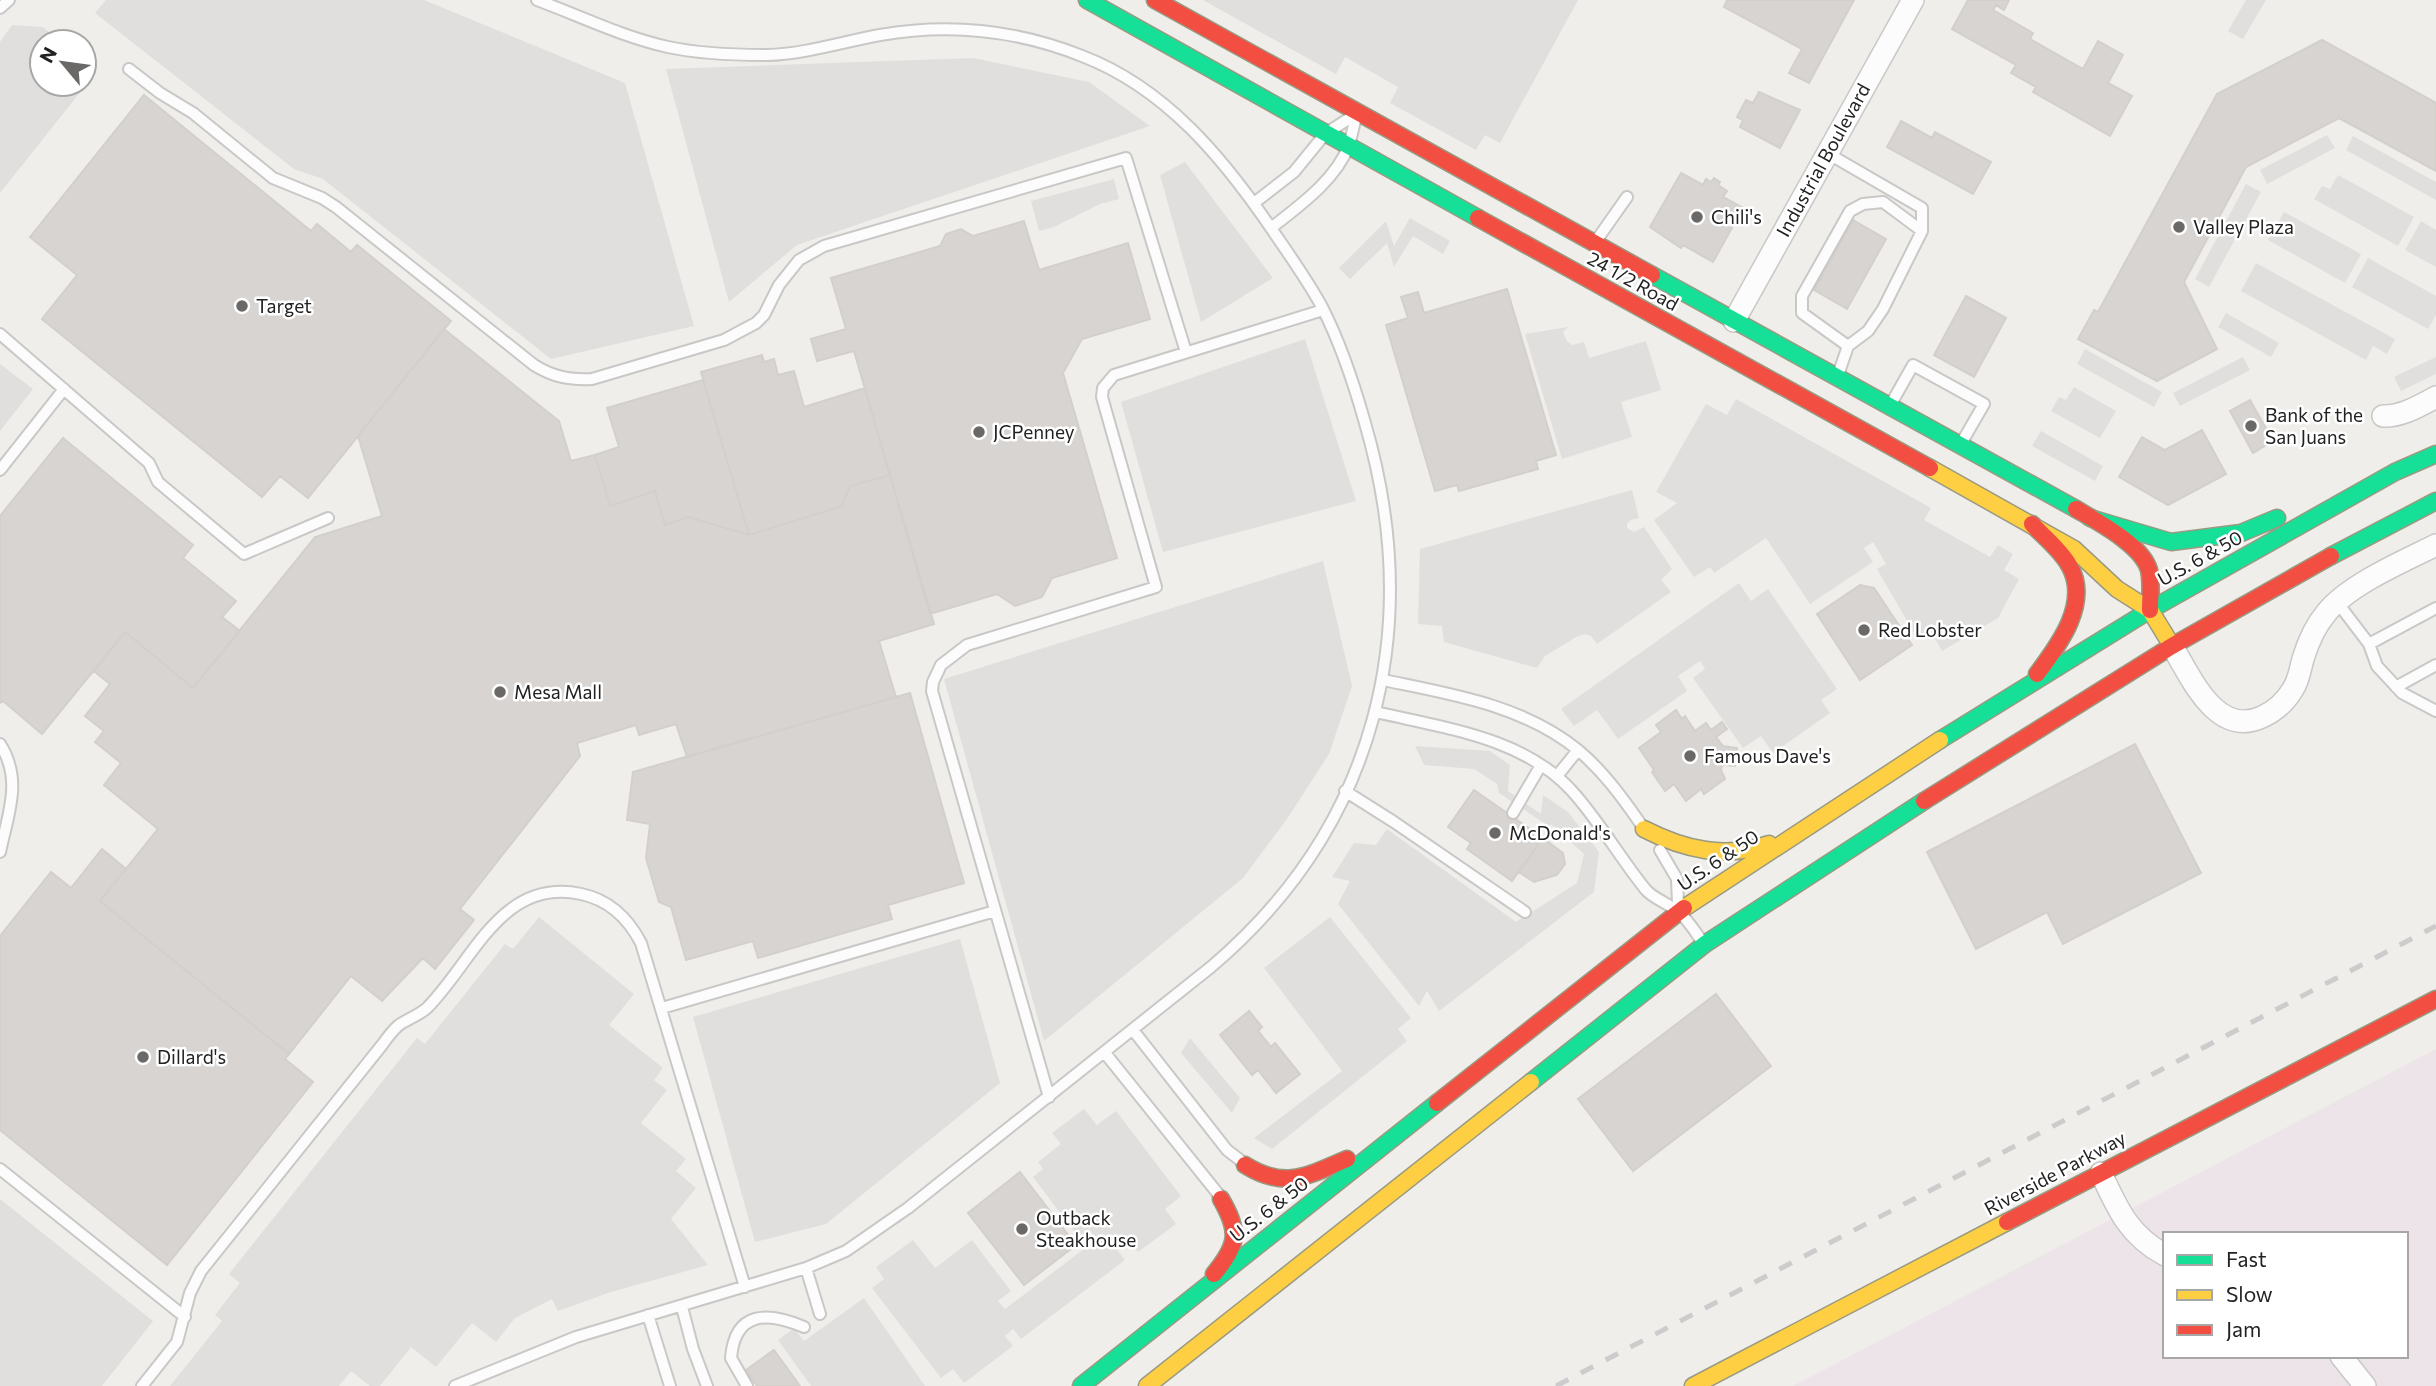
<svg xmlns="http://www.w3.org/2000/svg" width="2436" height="1386" font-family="Commissioner,sans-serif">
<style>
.industrial{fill:#ede4e9;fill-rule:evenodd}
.parking{fill:#e0dfde}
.building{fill:#d7d4d2;stroke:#d3d0cc;stroke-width:2}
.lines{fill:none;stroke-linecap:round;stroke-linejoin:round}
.lane-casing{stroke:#c9c8c7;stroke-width:14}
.street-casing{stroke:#c9c8c7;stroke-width:24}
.fast-casing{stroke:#999a82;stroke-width:19}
.slow-casing{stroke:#999a82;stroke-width:19}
.jam-casing{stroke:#999a82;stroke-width:19}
.lane{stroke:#fdfcfc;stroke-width:10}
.street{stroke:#fdfcfc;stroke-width:21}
.fast{stroke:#16e098;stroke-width:16}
.slow{stroke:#ffcf43;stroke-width:16}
.jam{stroke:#f24e42;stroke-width:16}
.rail{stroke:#ccc;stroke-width:5;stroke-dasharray:14 14;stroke-linecap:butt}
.poi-dot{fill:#6a6968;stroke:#fff;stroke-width:2.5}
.labels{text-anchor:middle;stroke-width:5;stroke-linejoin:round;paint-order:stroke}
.street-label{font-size:19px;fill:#222;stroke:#fff}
.poi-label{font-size:19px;fill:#222;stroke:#fff;text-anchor:start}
</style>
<rect width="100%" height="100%" fill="#f0eeeb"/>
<path class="industrial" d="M2436,1049v337h-643zM2165,1234h241v122h-241z"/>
<path class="parking" d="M106,0h318l201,83 69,243 -143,33 -228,-180 -29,-10 -199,-156z
M1203,0h375l-78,143 -15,-8 -9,15 -86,-47 8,-16 -53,-30 -9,17z
M2246,0h20l-23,39 -15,-8z
M12,25l31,2 18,15h-19v42h42v-23l13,10 -97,122v-151z
M973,58l116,24 61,44 -353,119 -68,57 -63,-233z
M2327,135l8,13 -68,36 -7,-14z
M2353,136l83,46v18l-90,-50z
M1185,162l88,116 -72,44 -41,-147z
M2338,175l76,42 -16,29 -84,-47 8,-13 8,3z
M1114,179l5,20 -19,5 -46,23 -15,4 -8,-30z
M2246,184l15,8 -52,95 -14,-8z
M2284,212l77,42 -16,29 -77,-43z
M1410,218l40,23 -7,13 -30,-18 -19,31 -7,-24 -37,36 -11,-11 47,-47 8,25z
M2421,221l15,9v37l-31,-17z
M2368,258l68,38v19l-8,14 -76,-42z
M2256,263l139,76 -8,15 -14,-8 -7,14 -125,-69z
M2226,313l53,30 -8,14 -53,-30z
M1568,327l-5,5 4,9 5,4 12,-3 5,16 57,-17 15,49 -40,12 11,35 -70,22 -37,-125z
M1305,339l51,162 -193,51 -42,-150z
M2085,349l77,43 -8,15 -77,-43z
M2243,357l7,13 -70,36 -7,-13z
M2436,357v17l-35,17 -7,-14z
M0,364l33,25 -33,42z
M2074,387l42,24 -16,27 -49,-27 8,-14 7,3z
M1736,399l195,109 -7,12 66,37 8,-12 15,9 -9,16 15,9 -21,39 -56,33 -11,-19 -13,8 -41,-71 9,-5 -13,-22 -9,6 9,14 -63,42 -44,-66 -52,35 -4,-6 -16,10 -40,-57 23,-17 -21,-11 50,-88 21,11z
M2041,431l62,35 -8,15 -63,-35z
M1632,490l7,28 -8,2 -4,4v4l7,4 10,-5 28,42 -11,11 10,12 -74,52 -6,-8 -6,-2 -7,2 -33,20 -8,12 -93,-26 -2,-16 -24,-2 2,-75z
M1323,561l29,125 -23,68 -42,65 -44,59 -199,163 -100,-362z
M1739,583l12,18 17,-12 69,100 -16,11 9,13 -57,40 -12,-17 -18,12 -50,-70 12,-9 -5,-8 -22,15 9,15 -69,48 -21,-29 -23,16 -13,-17z
M1415,746l75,5 20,14 -2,26 33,23 2,-19 25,17 31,40 -5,40 -155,119 -12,-20 -8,15 -81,-102 12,-23 -18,-4 22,-34 22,2 11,-16 129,93 61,-39 7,-29 -33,-30 -1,3 -51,-34 -2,-9 -23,-15 -50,-4z
M539,917l95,77 -25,31 54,43 -9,12 13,10 -26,33 45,36 -10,12 20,17 -25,31 37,46 -97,27 -53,19 -6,-12 -37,19 -19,24 -24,-19 -36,44 -25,-20 -31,39h-10l-19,-15 -12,15h-169l52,-65 -7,-6 25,-32 -11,-9 188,-236 8,6 80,-100 8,5z
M1330,917l81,101 -13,11 9,12 -135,108 -18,-11 88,-67 -78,-103z
M960,939l40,144 -174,141 -71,18 -62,-225z
M1190,1038l50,60 -8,15 -51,-60z
M1084,1109l13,16 19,-14 65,85 -16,13 11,15 -38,28 -10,-13 -12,9 9,12 -104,79 -8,-10 -8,7 8,10 -49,37 -11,-14 -12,9 -69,-90 12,-9 -8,-12 37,-27 22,28 37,-28 39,51 -13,10 7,8 92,-70 -7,-8 -10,8 -47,-62 10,-8 -5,-7 23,-18 -9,-11z
M0,1199l153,122 -51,65h-102z
M864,1298l61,88h-114l-33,-46 16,-12 10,13z"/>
<path class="building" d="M1727,0h127l-45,83 -20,-10 13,-24 -78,-42z
M1968,0h41l-5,10 -8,-5 -3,5 40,23 -3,6 53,30 15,-28 25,14 -15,28 24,13 -22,40 -77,-44 3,-5 -25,-14 5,-8 -64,-36z
M2322,40l114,63v68l-97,-53 -93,49 -62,115 33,67 -60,32 -79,-42 16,-29 4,2 119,-218z
M1759,92l41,18 -20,38 -40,-21 3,-7 -6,-3 9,-17 7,3z
M144,95l167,136 6,-7 34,28 6,-7 94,76 -143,177 -28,-22 -18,21 -220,-178 35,-44 -47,-38z
M1901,121l31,17 3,-6 56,30 -18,32 -86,-47z
M1681,173l22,12 3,-6 5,3 3,-4 6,4 -2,3 9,6 -4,6 20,11 -30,54 -30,-17 -2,3 -31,-21z
M1853,220l33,19 -39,70 -33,-19z
M1024,221l15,49 89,-27 22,76 -68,20 -19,34 54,185 -65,20 -10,19 -27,9 -18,-12 -67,20 -76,-263 -37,10 -6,-22 35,-10 -15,-51 109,-32 6,-12 15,-5 12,7z
M1507,289l49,166 -20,6 2,8 -79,22 -2,-6 -22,6 -49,-166 22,-7 -7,-21 17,-5 6,21z
M1966,296l40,22 -32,59 -40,-22z
M444,329l115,92 12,40 24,-6 15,51 45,-15 10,34 23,-8 61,18 93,-29 8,-20 40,-11 44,149 -55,17 17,56 -209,60 -11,-33 -37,11 -3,-10 -59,18 3,13 -120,153 14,11 -39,49 -12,-11 -41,43 -31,-25 -62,78 -189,-153 58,-72 -54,-44 17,-22 -26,-21 9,-11 -19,-15 25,-32 -16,-13 31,-39 68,56 122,-151 67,-21 -24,-80z
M762,355l2,7 10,-3 4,16 16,-4 10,36 61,-19 25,87 -40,11 -8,20 -93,29 -48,-163z
M703,380l46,155 -61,-18 -23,8 -10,-34 -45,15 -15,-51 24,-8 -12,-39z
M2250,400l23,41 -20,12 -23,-42z
M2202,430l24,44 -58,31 -49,-28 23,-40 23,13z
M63,438l130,107 -10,13 53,43 -14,16 18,14 -47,57 -68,-56 -83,102 -39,-33 -3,2v-187z
M1860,585l14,3 38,57 -52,35 -43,-66z
M910,693l54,190 -76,22 4,14 -134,39 -5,-17 -67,19 -15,-53 -12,-5 -13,-44 4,-34 -23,-4 6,-48z
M1676,710l6,9 3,-3 10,15 11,-8 5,7 11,-8 5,7 -11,8 7,9 14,2 -2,18 -13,-1 -1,5 4,9 -21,15 -3,-5 -15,12 -12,-17 -9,7 -13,-19 2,-2 -15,-22 22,-16 -5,-7z
M2135,744l66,129 -138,71 -16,-32 -71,37 -49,-97z
M1474,790l69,48 -31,43 -45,-32 4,-6 -23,-16z
M1543,838l20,15 2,11 -8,11 -23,7 -15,-10z
M102,849l24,20 -26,32 189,153 -4,5 28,23 -146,183 -167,-135v-194l51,-64 20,16z
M1716,994l55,72 -138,105 -55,-72z
M1249,1011l13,16 -4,4 13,16 4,-4 25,31 -24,19 -18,-23 -6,5 -32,-40z
M1020,1172l56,73 -52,40 -56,-72z
M774,1350l26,36h-43l-11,-16z"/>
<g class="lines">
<g class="lane-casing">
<path id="lane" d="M0,8l9,-8
M129,69l31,24 33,20 80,65 49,20 14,9 198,158c19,12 36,15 58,14l132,-39 32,-17 8,-8 15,-30 20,-25 25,-14 302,-88 60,194
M1827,153l95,55v23
M1254,203l40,-31 31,-38 28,-18
M1271,228c28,-22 65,-48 78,-83 3,-10 5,-21 8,-32
M1596,241l31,-44
M0,334l149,129 9,19 86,72 84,-36
M1838,375l10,-29 20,-15 15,-22 39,-78 -39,-29 -20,2 -13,7 -48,85v17l46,33
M1891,404l22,-39 71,39 -22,38
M0,470l64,-81
M2337,602l32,42 67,-36
M2369,644l8,22 25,27 34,18
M1383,680c67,14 140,25 195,70 25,21 44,47 62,73
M2396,687l40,-22
M1376,712c67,16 147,25 196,79 28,31 48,67 74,99 8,9 22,13 31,21 10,7 17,19 24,29
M0,744c23,36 8,70 0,108
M1557,776l21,-26
M1345,791l49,31 131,90
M1513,813l28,-48
M1660,850l17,29 1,24
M662,1008l333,-97
M1133,1030l94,120 13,10
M1105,1053l114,142
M1049,1097l-117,-406 1,-9 8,-17 26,-20 189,-58 -54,-190 1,-9 11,-13 209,-65
M0,1169l185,148
M806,1268l14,46
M682,1307l11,42 14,37
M648,1315l22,71
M142,1386l35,-44 13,-49 11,-22 181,-226c5,-7 11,-15 17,-20 9,-6 20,-10 28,-17 46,-46 74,-131 154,-114 29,6 47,24 60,49l104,344
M455,1386l121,-49 230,-69 40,-17 62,-43 303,-241c166,-141 214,-338 154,-544 -11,-39 -24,-79 -43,-116 -14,-26 -32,-51 -49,-76 -49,-72 -107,-143 -191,-175 -65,-26 -133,-33 -202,-21 -38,7 -75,19 -113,20 -33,0 -67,-1 -99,-8 -45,-10 -88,-31 -131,-47
M747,1386l-16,-28c4,-48 37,-46 73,-31"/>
</g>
<g class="street-casing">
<path id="street" d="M1734,321l179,-321
M2383,416c18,1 38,-11 53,-19
M2172,646c19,31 44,92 90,71 13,-6 24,-16 31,-28 6,-9 7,-20 10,-30 5,-17 13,-34 24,-47 23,-28 77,-51 109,-67
M2101,1173c16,35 28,63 64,82
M2341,1356l24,30"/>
</g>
<g class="fast-casing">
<path id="fast" d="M1087,0l391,218
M1652,275l424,234
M2090,518l81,24 70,-9 36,-15
M2331,556l105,-55
M1940,740l210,-130 245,-138 41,-18
M1531,1082l174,-138 219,-143
M1081,1386l356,-283"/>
</g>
<g class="slow-casing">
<path id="slow" d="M1930,468l144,81 43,40 33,21 22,36
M1644,829c41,21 81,30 125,15
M1684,908l256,-168
M1147,1386l384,-304
M1693,1386l314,-164"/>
</g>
<g class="jam-casing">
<path id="jam" d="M1155,0l497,275
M1478,218l452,250
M2076,509c22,13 66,36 73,61 3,13 1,27 1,40
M2032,524c12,13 28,25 37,41 22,37 -10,80 -32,109
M1924,801l248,-155 159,-90
M1437,1103l247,-195
M1245,1165c40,25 62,11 102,-6
M2007,1222l429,-223
M1214,1274c24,-29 26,-42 7,-75"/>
</g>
<use href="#lane" class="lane"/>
<use href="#street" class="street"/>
<use href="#fast" class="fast"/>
<use href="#slow" class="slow"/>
<use href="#jam" class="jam"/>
<path class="rail" d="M1556,1386l880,-460"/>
</g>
<g class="poi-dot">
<circle cx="1697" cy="217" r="7"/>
<circle cx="2179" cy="227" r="7"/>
<circle cx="242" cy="306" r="7"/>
<circle cx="2251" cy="426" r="7"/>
<circle cx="979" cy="432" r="7"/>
<circle cx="1864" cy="630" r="7"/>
<circle cx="500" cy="692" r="7"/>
<circle cx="1690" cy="756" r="7"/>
<circle cx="1495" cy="833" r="7"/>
<circle cx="143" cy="1057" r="7"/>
<circle cx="1022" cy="1229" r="7"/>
</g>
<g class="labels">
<g class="street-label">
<text transform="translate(1823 160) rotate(-61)" y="7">Industrial Boulevard</text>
<text transform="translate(1633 281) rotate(29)" y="7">24 1/2 Road</text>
<text transform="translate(2200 558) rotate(-29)" y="7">U.S. 6 &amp; 50</text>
<text transform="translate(1718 860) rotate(-34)" y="7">U.S. 6 &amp; 50</text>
<text transform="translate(2055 1173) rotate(-28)" y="7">Riverside Parkway</text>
<text transform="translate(1269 1209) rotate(-38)" y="7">U.S. 6 &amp; 50</text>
</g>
<g class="poi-label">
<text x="1711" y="224">Chili's</text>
<text x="2193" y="234">Valley Plaza</text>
<text x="256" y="313">Target</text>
<text x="2265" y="422">Bank of the<tspan x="2265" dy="22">San Juans</tspan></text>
<text x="993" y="439">JCPenney</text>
<text x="1878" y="637">Red Lobster</text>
<text x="514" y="699">Mesa Mall</text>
<text x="1704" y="763">Famous Dave's</text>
<text x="1509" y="840">McDonald's</text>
<text x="157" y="1064">Dillard's</text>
<text x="1036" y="1225">Outback<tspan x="1036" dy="22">Steakhouse</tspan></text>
</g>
</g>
<rect x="2163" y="1232" width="245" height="126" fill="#ffffff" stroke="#a7a7a7" stroke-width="2"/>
<rect x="2177" y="1255" width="35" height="10" fill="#16e098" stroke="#a7a7a7" stroke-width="2"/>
<text x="2226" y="1267" font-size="21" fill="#222222">Fast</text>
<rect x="2177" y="1290" width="35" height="10" fill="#ffcf43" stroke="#a7a7a7" stroke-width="2"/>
<text x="2226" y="1302" font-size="21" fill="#222222">Slow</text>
<rect x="2177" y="1325" width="35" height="10" fill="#f24e42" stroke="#a7a7a7" stroke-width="2"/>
<text x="2226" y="1337" font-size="21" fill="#222222">Jam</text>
<g transform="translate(63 63) rotate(299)"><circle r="33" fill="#ffffff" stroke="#a7a7a7" stroke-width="2"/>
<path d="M0-5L12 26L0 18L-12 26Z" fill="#6a6968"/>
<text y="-10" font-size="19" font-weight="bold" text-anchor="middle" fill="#222222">N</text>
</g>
</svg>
